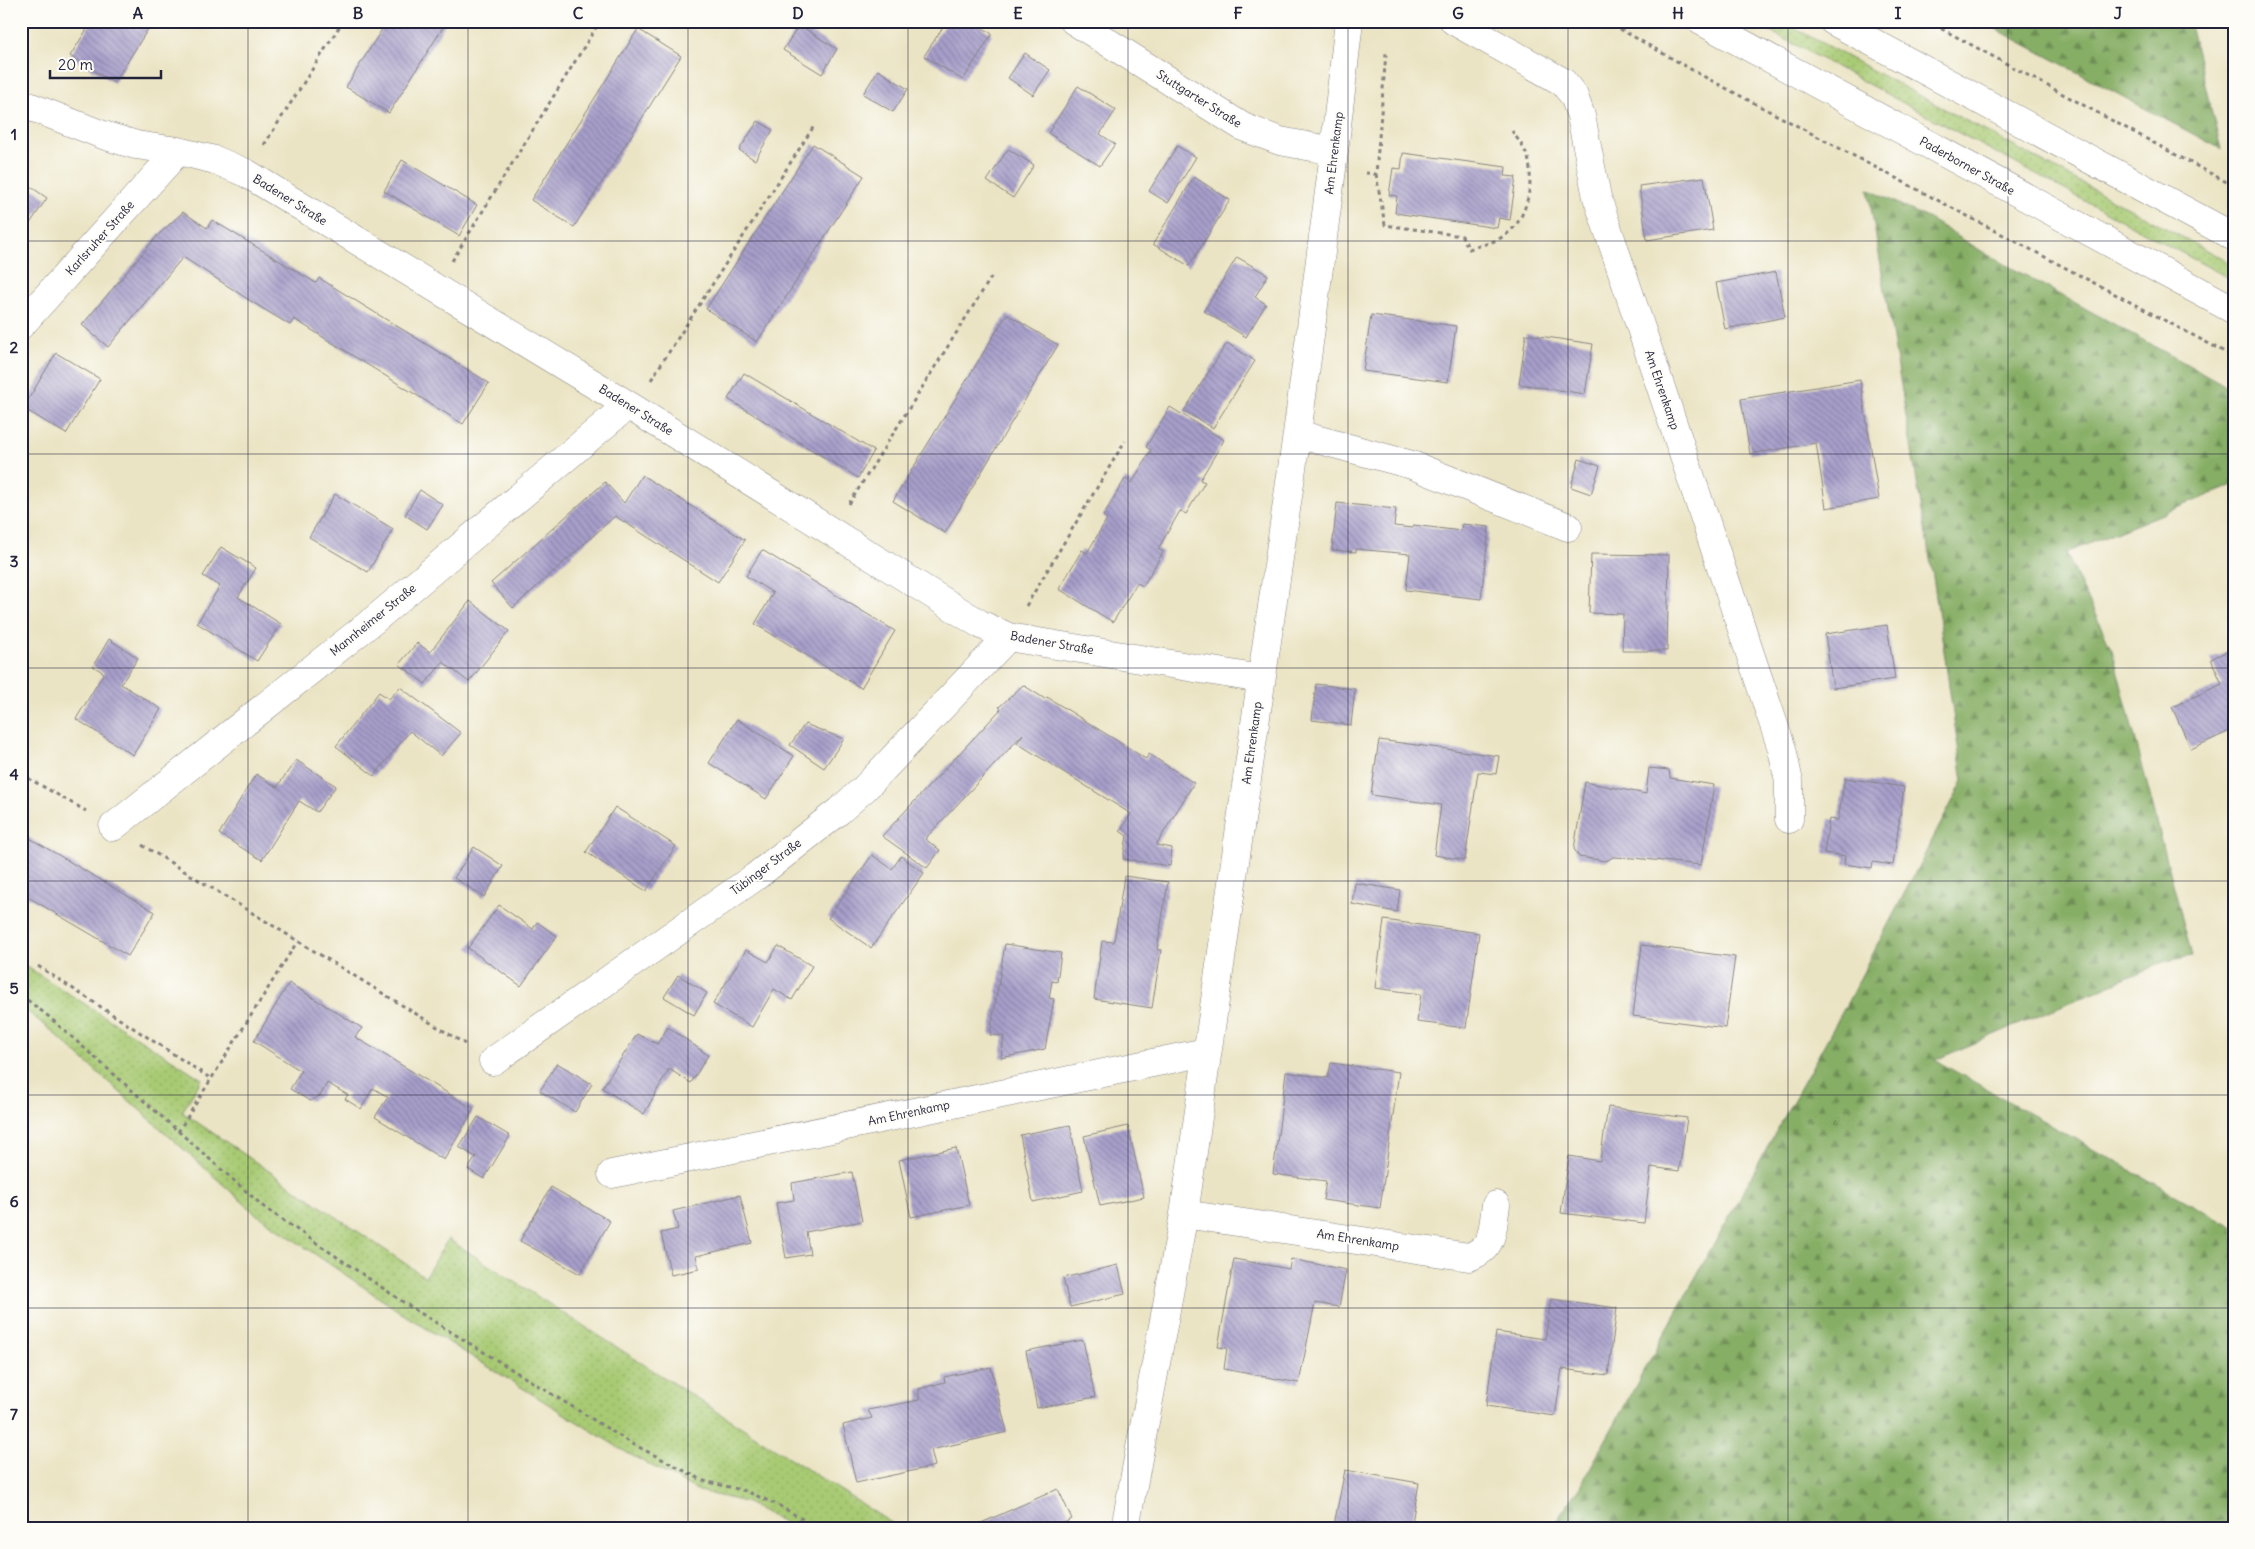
<svg xmlns="http://www.w3.org/2000/svg" width="2255" height="1549" font-family="Delius,sans-serif">
<style>
.grass{fill:url(#grass-dots);stroke:#657657}
.forest{fill:url(#forest-firs);stroke:#546850}
.building{fill:url(#building-back-hatch)}
.lines{fill:none;stroke-linecap:round;stroke-linejoin:round}
.minor-casing{stroke:#868380;stroke-width:29}
.major-casing{stroke:#868380;stroke-width:29}
.path{stroke:#868380;stroke-width:3;stroke-dasharray:4 4;stroke-linecap:butt}
.minor{stroke:#fff;stroke-width:28}
.major{stroke:#fff;stroke-width:28}
.grid{fill:none;stroke:#22223b;stroke-width:1;stroke-opacity:0.55}
.labels{text-anchor:middle;stroke-width:4.5;stroke-linejoin:round;paint-order:stroke}
.street-label{font-size:12px;fill:#22223b;stroke:#fdfcf7}
.neatline{fill:none;stroke:#22223b;stroke-width:2}
.grid-label{font-size:16px;text-anchor:middle;font-weight:bold;fill:#22223b}
</style>
<defs>
<pattern id="grass-dots" width="8" height="8" patternUnits="userSpaceOnUse" patternTransform="scale(1.25)"><rect width="8" height="8" fill="#a8ca73"/><path d="M2 2h.1M6 6h.1" fill="none" stroke="#90ad64" stroke-width="1.8" stroke-linecap="round"/></pattern>
<pattern id="forest-firs" width="22" height="20" patternUnits="userSpaceOnUse" patternTransform="scale(1.25)"><rect width="22" height="20" fill="#86ae65"/><path d="M5 1l3.5 6h-7zM16 11l3.5 6h-7z" fill="#6d8d54"/></pattern>
<pattern id="building-back-hatch" width="6" height="6" patternUnits="userSpaceOnUse" patternTransform="scale(1.25)"><rect width="6" height="6" fill="#a79fca"/><path d="M-1 5l2 2M0 0l6 6M5-1l2 2" fill="none" stroke="#8881a5"/></pattern>
</defs>
<rect width="100%" height="100%" fill="#fdfcf7"/>
<filter id="ink" filterUnits="userSpaceOnUse"><feTurbulence type="fractalNoise" baseFrequency=".02" numOctaves="2"/><feDisplacementMap in="SourceGraphic" scale="10" xChannelSelector="R" yChannelSelector="G"/><feConvolveMatrix kernelMatrix="1 2 1 2 8 2 1 2 1" color-interpolation-filters="sRGB"/></filter>
<filter id="wash" filterUnits="userSpaceOnUse"><feTurbulence type="fractalNoise" baseFrequency=".0096" numOctaves="4" result="noise"/><feDisplacementMap in="SourceGraphic" scale="20" xChannelSelector="R" yChannelSelector="G"/><feGaussianBlur stdDeviation="1.12" result="paint"/><feColorMatrix in="noise" values="0 0 0 0 0 0 0 0 0 0 0 0 0 0 0 0 0 1.4 0 .05"/><feComposite in="paint" operator="in"/></filter>
<g filter="url(#wash)">
<rect width="100%" height="100%" fill="#ebe4c4"/>
<path class="grass" d="M1751,21h30l453,244v16z
M21,963l181,116 -20,33 243,165 23,-38 451,289h-104l-50,-26 -46,-11 -70,-37 -226,-140 -147,-100 -209,-187 -26,-20z"/>
<path class="forest" d="M1981,21h208l32,128z
M1868,189l63,31 57,35 246,135v95l-168,68 46,97 80,306 -26,5 -231,99 299,168v300h-683l27,-38 267,-483 118,-226 -29,-198z"/>
<g id="blocks">
<path class="building" d="M92,21h61l-39,62 -44,-27z
M387,21h60l-58,92 -43,-26z
M947,21h26l19,13 -29,46 -39,-24z
M799,25l38,24 -15,25 -39,-24z
M638,29l43,27 -107,171 -43,-27z
M1025,53l25,17 -17,25 -25,-17z
M878,70l30,19 -15,23 -30,-18z
M1078,86l38,24 -16,24 15,10 -15,22 -52,-33z
M758,121l15,9 -18,30 -16,-10z
M813,144l51,32 -107,166 -51,-33z
M1177,146l19,11 -28,46 -19,-12z
M1008,149l26,16 -21,33 -26,-17z
M1403,153l103,14 -1,9 11,1 -6,43 -11,-2 -2,10 -102,-15 2,-17 -8,-1 4,-27 8,1z
M402,160l75,45 -18,31 -75,-45z
M1194,177l36,23 -41,66 -36,-22z
M1704,177l9,53 -66,10 -8,-54z
M21,180l26,18 -18,27 -8,-6z
M183,212l24,16 5,-8 104,63 3,-5 170,105 -26,41 -169,-105 -4,6 -33,-20 -74,-48 -75,90 -26,-22 76,-90z
M1237,257l31,18 -13,22 11,7 -20,33 -42,-26z
M1776,272l9,45 -60,12 -9,-46z
M1007,314l51,31 -113,188 -52,-32z
M1371,315l85,11 -8,56 -85,-11z
M1526,334l67,10 -8,50 -66,-10z
M1227,343l28,18 -42,67 -29,-17z
M56,353l44,26 -34,55 -43,-26z
M744,373l130,78 -16,27 -130,-79z
M1860,380l19,119 -53,9 -10,-65 -66,11 -9,-55z
M1170,407l54,33 -24,40 5,2 -19,32 -6,-3 -22,38 5,3 -20,34 -6,-3 -24,39 -54,-33 23,-39 5,3 20,-34 -4,-3 22,-37 7,4 19,-33 -5,-3z
M1579,459l21,7 -9,28 -20,-7z
M642,475l103,65 -27,42 -103,-66 -102,92 -22,-25 114,-101 19,21z
M420,490l23,15 -16,24 -22,-14z
M335,494l58,35 -25,43 -59,-35z
M1337,503l59,6 -2,17 19,2v-3l48,6 1,-7 27,3 -8,72 -75,-9 4,-36 -54,-5v3l-24,-2z
M221,547l35,21 -18,29 43,27 -24,37 -60,-38 23,-37 -17,-10z
M762,550l133,81 -34,57 -106,-64 18,-31 -27,-17z
M1591,554l78,1 -2,96h-45l1,-37 -34,-1z
M470,601l39,30 -40,51 -26,-20 -18,22 -26,-20 18,-21 13,9z
M1887,625l8,54 -62,9 -8,-54z
M109,639l29,19 -17,26 40,25 -28,46 -57,-36 28,-46 -11,-7z
M2234,648v81l-43,20 -19,-42 50,-23 -11,-25z
M1316,684l39,5 -4,36 -39,-5z
M1023,685l22,14 2,-2 99,62 3,-5 45,29 -38,62 16,3 -2,18 -47,-7 4,-23 -7,-5 11,-17 -114,-71 6,-9 -98,105 15,11 -13,18 -45,-32 119,-127 -2,-2z
M400,687l61,46 -20,23 -31,-25 -36,45 -38,-30 43,-54 10,7z
M737,719l57,37 -28,43 -57,-36z
M805,724l39,15 -20,29 -34,-23z
M1379,740l120,16 -3,18 -18,-2 -13,88 -31,-5 7,-50 -70,-10z
M296,760l40,26 -19,26 -18,-11 -37,59 -43,-26 37,-60 21,13z
M1649,768l20,2 1,8 44,7 -13,80 -67,-7 -21,-1 -7,4 -27,-4 -5,-8 11,-67 61,12z
M1845,778l59,9 -11,78 -20,-3 -1,6 -28,-4 1,-8 -21,-3 5,-34 9,1z
M615,807l61,39 -30,45 -60,-39z
M21,833l134,79 -27,44 -107,-63z
M474,847l29,19 -19,31 -30,-19z
M872,855l20,14 9,-13 23,17 -53,75 -43,-30z
M1124,876l44,6 -11,68h4l-9,58 -58,-9 8,-58 12,1z
M1355,883l45,7 -3,22 -45,-8z
M499,905l34,24 4,-7 20,14 -36,50 -53,-38z
M1384,920l95,13 -13,95 -49,-6 4,-28 -46,-6z
M1005,944l56,9 -4,29 -5,-1 -3,17 5,1 -9,50 -44,9 3,-22 -14,-1z
M1642,945l93,12 -10,71 -92,-12z
M778,946l34,20 -20,34 -18,-11 -22,38 -39,-23 33,-54 22,12z
M678,975l29,18 -13,22 -30,-18z
M289,983l73,45 -7,9 119,72 -30,51 -69,-43 13,-20 -15,-9 -12,21 -16,-10 3,-4 -21,-12 -7,13 -10,5 -20,-12 11,-18 -47,-30z
M668,1027l40,28 -17,28 -22,-14 -25,45 -42,-26 35,-54 20,10z
M557,1063l35,21 -17,28 -35,-21z
M1331,1063l68,9 -19,136 -57,-8 3,-19 -53,-7 13,-102 42,6z
M1608,1107l79,11 -8,53 -28,-4 -7,56 -83,-10 8,-57 31,5z
M478,1117l32,19 -26,43 -16,-10 8,-12 -17,-10z
M1070,1125l13,66 -50,11 -13,-67z
M1128,1126l16,71 -44,9 -16,-70z
M956,1148l13,57 -58,12 -12,-57z
M852,1172l10,49 -56,11 4,22 -24,4 -10,-55 18,-3 -2,-17z
M551,1187l59,34 -30,53 -60,-33z
M740,1195l12,48 -56,13 3,13 -28,6 -10,-42 17,-4 -5,-18z
M1234,1259l55,10 2,-10 55,11 -7,37 -24,-4 -16,80 -75,-14 3,-21 -9,-1z
M1118,1265l7,29 -55,13 -7,-29z
M1551,1299l66,9 -9,67 -46,-6 -7,47 -69,-10 10,-74 49,7z
M1083,1340l12,57 -58,11 -11,-57z
M991,1367l16,65 -76,18 4,16 -79,17 -13,-58 29,-7 -4,-8 51,-10v-11l26,-7 -1,-5z
M1345,1470l74,13 -8,45h-17l-36,-7 -1,7 -23,-3z
M1058,1489l14,30 -19,9h-83z"/>
</g>
</g>
<g filter="url(#ink)">
<use href="#blocks" fill-opacity="0" stroke="#868380" stroke-width="1"/>
<g class="lines">
<g class="minor-casing">
<path id="minor" d="M1074,21l169,106 37,14 54,10
M1454,21l109,61 11,14 7,20 16,81 185,552 7,33v37
M21,103l82,32 33,10 42,6 37,9 31,13 382,232 352,219 28,13 253,42
M21,325l157,-174
M1297,434l115,31 156,62
M113,827l261,-207 254,-215
M493,1061l262,-184 84,-66 26,-23 143,-151
M612,1174l594,-122
M1184,1214l285,43c26,-9 23,-28 27,-52
M1125,1528l59,-314 113,-780 35,-265 17,-148"/>
</g>
<g class="major-casing">
<path id="major" d="M1701,21l533,289
M1833,21l401,216"/>
</g>
<path class="path" d="M1606,21l95,54 533,282
M1927,21l307,165
M264,145l79,-124
M1365,173l11,1 10,-121
M1376,174l9,51 77,11 7,13c13,-4 28,-7 39,-16 19,-15 25,-48 21,-71 -2,-11 -11,-22 -17,-31
M452,261l148,-240
M651,380l163,-254
M849,504l143,-228
M1026,606l99,-165
M21,774l65,37
M142,845l323,199
M38,966l172,112
M21,995l27,21 217,192 144,98 222,137 73,38 42,10 34,15 38,22
M178,1132l119,-190"/>
<use href="#minor" class="minor"/>
<use href="#major" class="major"/>
</g>
</g>
<path class="grid" d="M248,21v1507M468,21v1507M688,21v1507M908,21v1507M1128,21v1507M1348,21v1507M1568,21v1507M1788,21v1507M2008,21v1507M21,241h2213M21,454h2213M21,668h2213M21,881h2213M21,1095h2213M21,1308h2213"/>
<g class="labels">
<g class="street-label">
<text transform="translate(1199 99) rotate(32)" y="4">Stuttgarter Straße</text>
<text transform="translate(1334 153) rotate(-83)" y="4">Am Ehrenkamp</text>
<text transform="translate(1967 166) rotate(29)" y="4">Paderborner Straße</text>
<text transform="translate(290 200) rotate(32)" y="4">Badener Straße</text>
<text transform="translate(100 238) rotate(-48)" y="4">Karlsruher Straße</text>
<text transform="translate(1662 390) rotate(71)" y="4">Am Ehrenkamp</text>
<text transform="translate(636 410) rotate(32)" y="4">Badener Straße</text>
<text transform="translate(373 620) rotate(-39)" y="4">Mannheimer Straße</text>
<text transform="translate(1052 643) rotate(10)" y="4">Badener Straße</text>
<text transform="translate(1252 743) rotate(-82)" y="4">Am Ehrenkamp</text>
<text transform="translate(766 867) rotate(-37)" y="4">Tübinger Straße</text>
<text transform="translate(909 1113) rotate(-12)" y="4">Am Ehrenkamp</text>
<text transform="translate(1358 1240) rotate(9)" y="4">Am Ehrenkamp</text>
</g>
</g>
<rect width="2255" height="1549" fill="none" stroke="#fdfcf7" stroke-width="55"/>
<path d="M50 70v8h111v-8" fill="none" stroke="#22223b" stroke-width="2.5"/>
<text x="58" y="70" font-size="15" fill="#22223b" stroke="#fdfcf7" stroke-width="4" paint-order="stroke">20 m</text>
<rect x="28" y="28" width="2200" height="1494" class="neatline"/>
<g class="grid-label">
<text x="138" y="19">A</text>
<text x="358" y="19">B</text>
<text x="578" y="19">C</text>
<text x="798" y="19">D</text>
<text x="1018" y="19">E</text>
<text x="1238" y="19">F</text>
<text x="1458" y="19">G</text>
<text x="1678" y="19">H</text>
<text x="1898" y="19">I</text>
<text x="2118" y="19">J</text>
<text x="14" y="140">1</text>
<text x="14" y="353">2</text>
<text x="14" y="567">3</text>
<text x="14" y="780">4</text>
<text x="14" y="994">5</text>
<text x="14" y="1207">6</text>
<text x="14" y="1420">7</text>
</g>
</svg>
